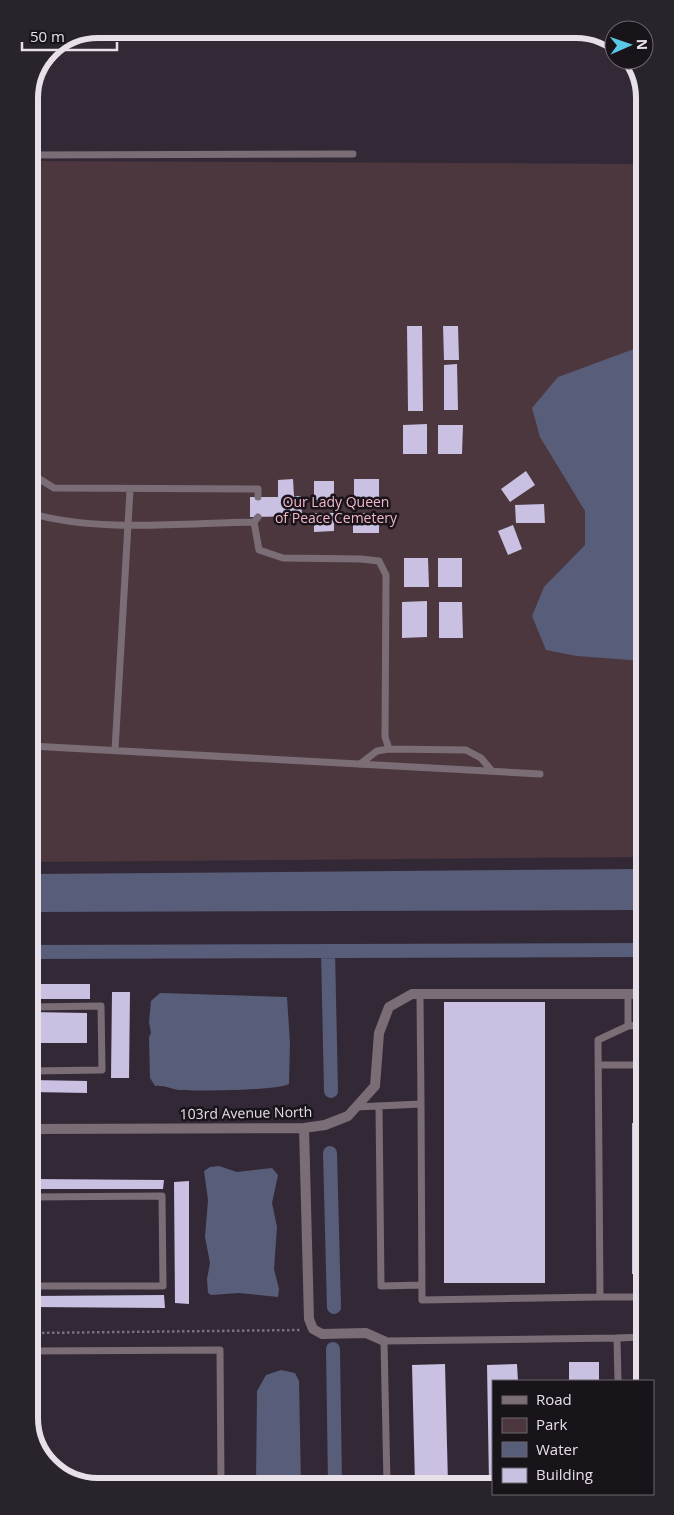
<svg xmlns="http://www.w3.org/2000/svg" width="674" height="1515" font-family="'Open Sans',sans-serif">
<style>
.green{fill:#4c373e}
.water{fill:#585d7a}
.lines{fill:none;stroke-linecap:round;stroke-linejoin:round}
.canal{stroke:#585d7a;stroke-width:14}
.building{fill:#c9c0e2}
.path{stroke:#79717c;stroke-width:2.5;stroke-dasharray:2.5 2.5;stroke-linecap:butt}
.lane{stroke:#7b6d76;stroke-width:7}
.street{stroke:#7b6d76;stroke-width:10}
.labels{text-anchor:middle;stroke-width:5;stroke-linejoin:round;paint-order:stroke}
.park-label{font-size:14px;fill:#f4b5c9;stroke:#18141a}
.street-label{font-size:14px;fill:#e7e0e9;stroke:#18141a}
.rim{fill:none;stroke:#e7e0e9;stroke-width:6}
</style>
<rect width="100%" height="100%" fill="#332936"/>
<path class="green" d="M29,161l613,3 2,693 -613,5z"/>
<path class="water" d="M642,346l1,315 -66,-5 -31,-6 -14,-34 12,-29 41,-42v-34l-45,-74 -8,-29 26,-31z
M644,869v41l-613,2v-38z
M160,993l127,4 3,46 -1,41c-14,7 -92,7 -110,6 -8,-1 -15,-5 -24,-4l-5,-8 -1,-41 2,-4 -2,-11 2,-21z
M219,1166l18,6 35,-4 6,7 -6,28 5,24 -3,42 5,20 -1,8 -39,-4 -28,2 -3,-2 -1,-14 3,-16 -5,-26 3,-37 -4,-29 6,-4z
M281,1370l14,3 4,8 2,104h-45l1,-94 9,-16z"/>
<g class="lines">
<path class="canal" d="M328,951l3,140
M31,952l613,-2
M330,1153l4,154
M333,1349l2,135"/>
</g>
<path class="building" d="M407,326h15l1,85h-15z
M443,326h15l1,34h-15z
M457,364l1,46h-14v-45z
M427,424v30h-24v-29z
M438,425h25l-1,29h-24z
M526,471l9,14 -25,17 -9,-13z
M293,479l1,17h7l1,20 -52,1v-20h28v-17z
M354,479h25v20h-25z
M314,481h20v18l-20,1z
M544,504l1,19h-29l-1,-18z
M314,513h20v18l-20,1z
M353,513h26v20h-26z
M513,525l9,24 -14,6 -10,-24z
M404,558h24l1,29h-25z
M438,558h24v29h-24z
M427,601v36l-25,1v-36z
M439,602h23l1,36h-24z
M31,984h59v15h-59z
M112,992h18l-1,86h-18z
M444,1002h101v281h-101z
M31,1012l56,1v30h-56z
M32,1080l55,1v12l-55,-1z
M632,1123h12l1,151h-13z
M32,1179l132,1 -1,9h-131z
M189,1181v123l-14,-1 -1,-121z
M164,1295l1,13 -133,-1v-11z
M569,1362h30v19h-30z
M445,1364l3,120h-33l-3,-119z
M517,1364l1,17h-25v102h-4l-2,-118z"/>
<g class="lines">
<path class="path" d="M32,1333l269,-3"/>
<path class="lane" d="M29,155l324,-1
M30,473l24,15 204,1v8
M30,513c66,20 154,10 224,9l4,-5
M254,522l5,28 24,8 78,1 18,2 7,14 -1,162 4,12
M31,746l509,28
M115,750l15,-260
M360,764l17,-13 12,-2 77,1 15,8 11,13
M420,994l1,110
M628,994v32
M31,1007l70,-1 1,64 -70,1
M598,1065h46
M379,1106l2,180 41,-1
M356,1107l65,-3 1,196 178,-3 -2,-257 30,-14 16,-1
M32,1197l130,-1 1,90h-131
M600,1297h45
M617,1338l28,-1
M32,1351l188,-1 1,135
M387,1484l-3,-143 233,-3 1,43"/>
<path class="street" d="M304,1128l5,191 4,10 9,5 44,-1 18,8
M32,1129l272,-1 21,-3 23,-9 27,-30 4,-53 10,-26 23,-13h232"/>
</g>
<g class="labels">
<g class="park-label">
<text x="336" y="507">Our Lady Queen<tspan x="336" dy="16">of Peace Cemetery</tspan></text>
</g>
<g class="street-label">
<text transform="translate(246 1113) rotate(-1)" y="5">103rd Avenue North</text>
</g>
</g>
<path d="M0 0H674V1515H0ZM98 38H576A60 60 0 0 1 636 98V1418A60 60 0 0 1 576 1478H98A60 60 0 0 1 38 1418V98A60 60 0 0 1 98 38Z" fill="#29242b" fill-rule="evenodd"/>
<path class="rim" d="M98 38H576A60 60 0 0 1 636 98V1418A60 60 0 0 1 576 1478H98A60 60 0 0 1 38 1418V98A60 60 0 0 1 98 38Z"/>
<rect x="492" y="1380" width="162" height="115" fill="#18141a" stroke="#6b666d"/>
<rect x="502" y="1396" width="25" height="8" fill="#7b6d76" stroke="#6b666d"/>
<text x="536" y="1405" font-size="15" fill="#e7e0e9">Road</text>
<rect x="502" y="1418" width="25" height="15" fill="#4c373e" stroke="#6b666d"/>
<text x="536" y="1430" font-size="15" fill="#e7e0e9">Park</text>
<rect x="502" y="1442" width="25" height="15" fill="#585d7a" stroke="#6b666d"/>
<text x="536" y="1455" font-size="15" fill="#e7e0e9">Water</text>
<rect x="502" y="1468" width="25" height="15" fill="#c9c0e2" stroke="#6b666d"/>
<text x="536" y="1480" font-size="15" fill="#e7e0e9">Building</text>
<g transform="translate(629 45) rotate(88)"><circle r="24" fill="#18141a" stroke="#6b666d"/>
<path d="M0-4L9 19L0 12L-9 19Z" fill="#59c8e4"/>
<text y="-8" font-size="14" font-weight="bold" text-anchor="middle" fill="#e7e0e9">N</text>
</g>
<path d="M22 42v8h95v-8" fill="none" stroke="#e7e0e9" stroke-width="2.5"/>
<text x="30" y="42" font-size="15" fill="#e7e0e9" stroke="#18141a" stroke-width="4" paint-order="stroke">50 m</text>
</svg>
